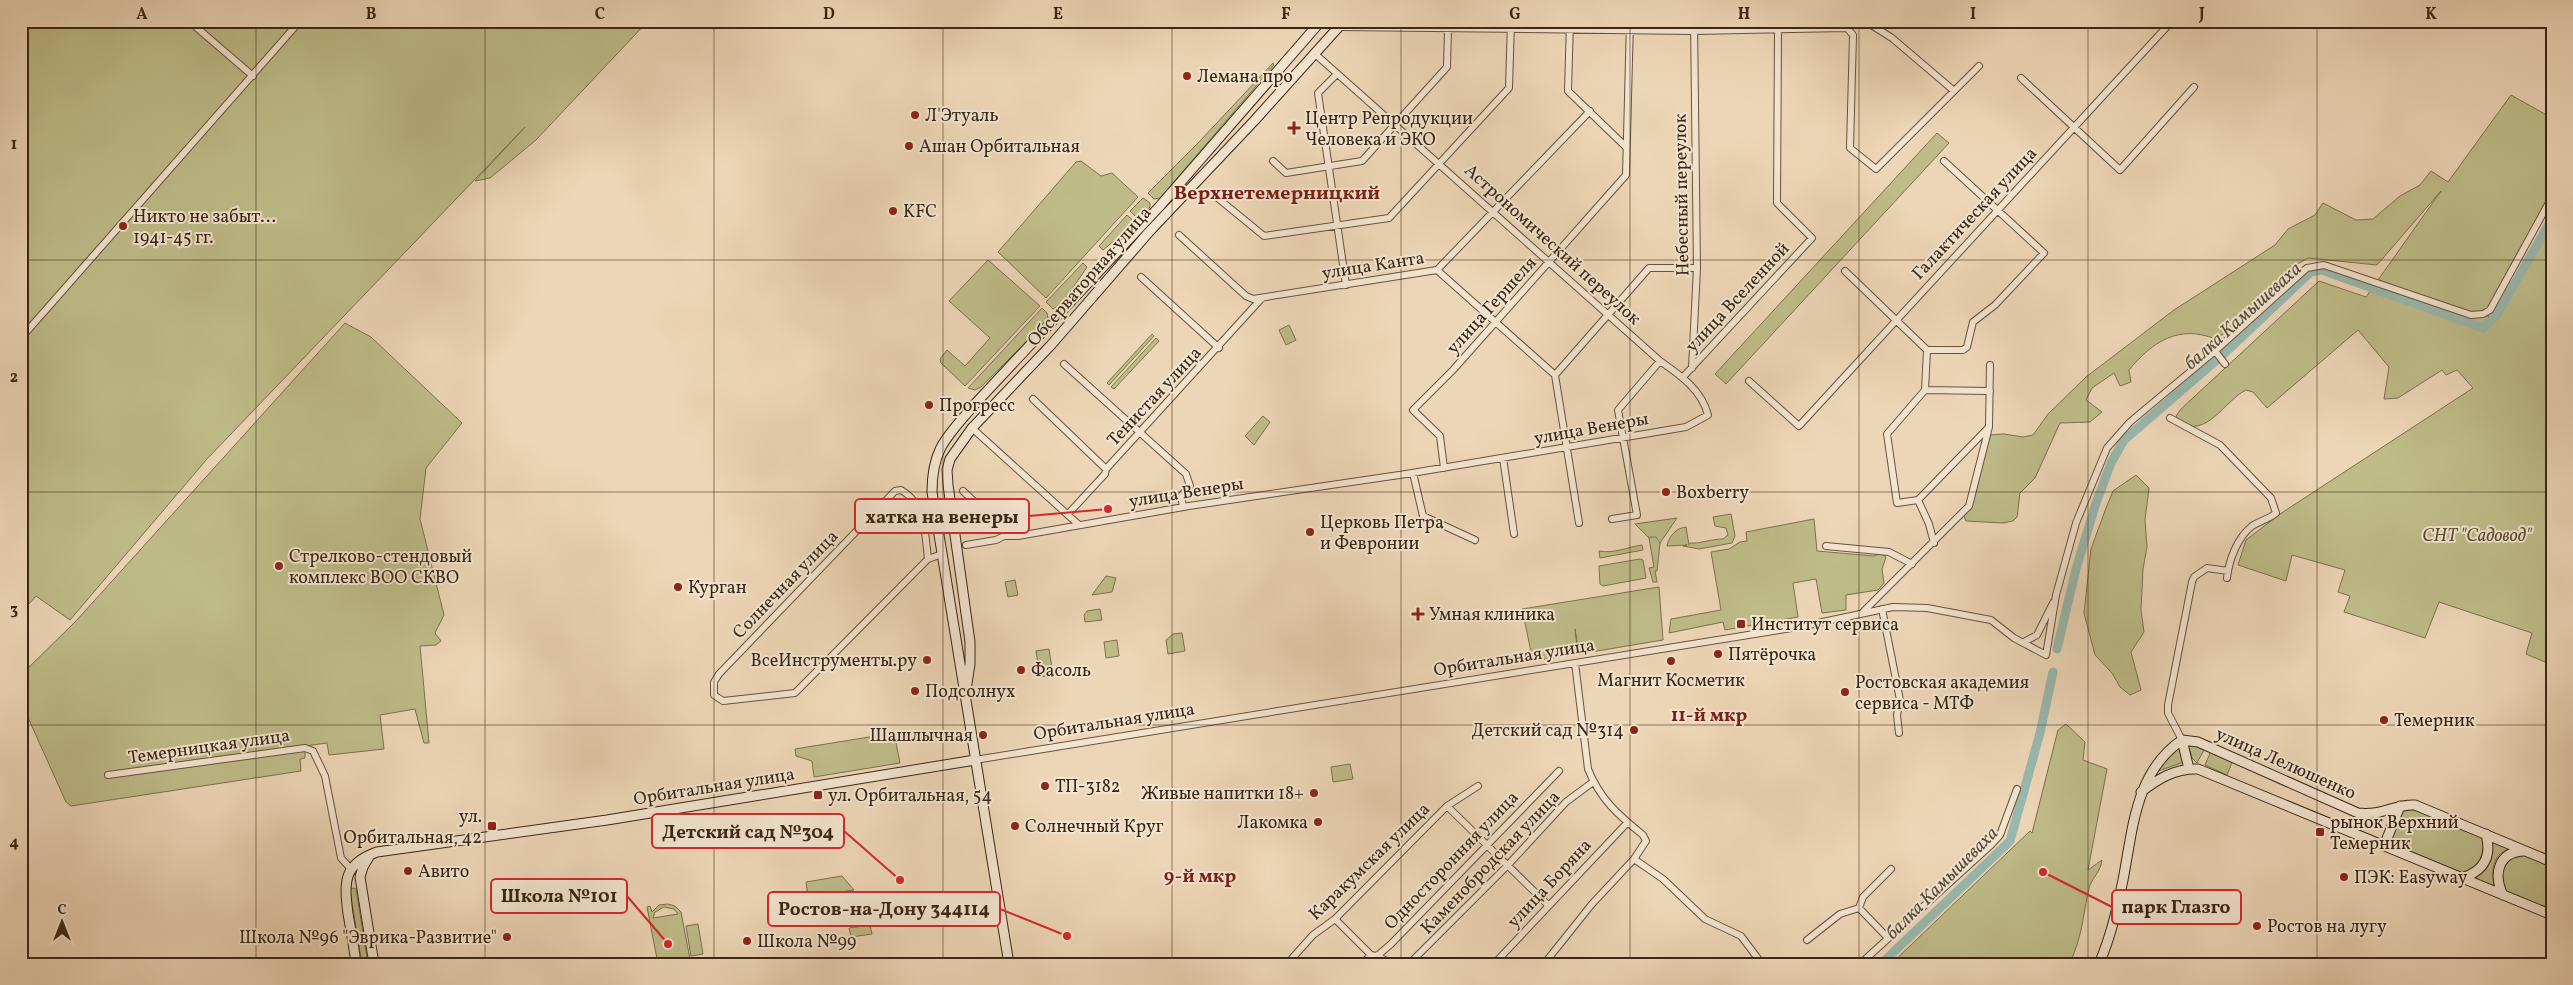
<svg xmlns="http://www.w3.org/2000/svg" width="2573" height="985" font-family="Vollkorn,serif">
<style>
.green{fill:#bfbc89;stroke:#7c714e;fill-rule:evenodd}
.lines{fill:none;stroke-linecap:round;stroke-linejoin:round}
.stream{stroke:#737e71;stroke-width:1}
.river{stroke:#99b9af;stroke-width:9}
.street-casing{stroke:#67523c;stroke-width:8}
.secondary-casing{stroke:#3a2613;stroke-width:11}
.street{stroke:#f3e4d0;stroke-width:6}
.secondary{stroke:#f3e4d0;stroke-width:9}
.grid{fill:none;stroke:#3a2613;stroke-width:1;stroke-opacity:0.55}
.poi-dot{fill:#8f2418;stroke:#f3e4d0;stroke-width:2}
.labels{text-anchor:middle;stroke-width:4;stroke-linejoin:round;paint-order:stroke}
.poi-label{font-size:18px;fill:#3a2613;stroke:#f3e4d0;text-anchor:start}
.street-label{font-size:18px;fill:#3a2613;stroke:#f3e4d0}
.park-label{font-size:18px;font-style:italic;fill:#5b4c30;stroke:#f3e4d0}
.water-label{font-size:19px;font-style:italic;fill:#524b3a;stroke:#f3e4d0}
.neighbourhood-label{font-size:19px;font-weight:bold;fill:#7a1f14;stroke:#f3e4d0}
.quarter-label{font-size:20px;font-weight:bold;fill:#7a1f14;stroke:#f3e4d0}
.leader{fill:none;stroke:#d62828;stroke-width:2}
.callout-dot{fill:#d62828;stroke:#f3e4d0;stroke-width:2}
.callout{fill:#f3e4d0;stroke:#d62828;stroke-width:2}
.callout-label{font-size:19px;text-anchor:middle;font-weight:bold;fill:#3a2613}
.neatline{fill:none;stroke:#3a2613;stroke-width:2}
.grid-label{font-size:16px;text-anchor:middle;font-weight:bold;fill:#3a2613}
</style>
<rect width="100%" height="100%" fill="#edd6b7"/>
<filter id="stains"><feTurbulence type="fractalNoise" baseFrequency=".004" numOctaves="4"/><feColorMatrix values="0 0 0 0 .2 0 0 0 0 .09 0 0 0 0 .02 0 0 0 .5 -.17"/></filter>
<radialGradient id="worn" r=".72"><stop offset=".6" stop-color="#630" stop-opacity="0"/><stop offset="1" stop-color="#630" stop-opacity=".3"/></radialGradient>
<path class="green" d="M21,21l604,1 23,-1 -112,119 -46,38 -15,3 50,-54 -318,332 -137,161 -34,-24 -15,17z
M1273,63l1,2 -114,133 -6,1 -6,-6 51,-51z
M2511,95l41,23v74l-64,120 2,13 62,-104v444l-26,-11 6,-21 -93,-31 -14,36 -81,-26 6,-16 -12,-4 7,-22 -53,-15 -6,26 -48,-16 8,-25 34,-26 193,-126 -16,-18 -11,5 -4,-5 -44,28 -14,1 5,-32 -31,-37 -91,78 -14,-16 -7,-2c-22,11 -39,49 -67,32l-3,-6 5,-7 138,-128 47,16 75,-106 -64,74 -69,-7 -21,12 -12,20 -39,36 -21,13c-36,-15 -63,3 -86,31l2,12 -11,4 -6,-13 -22,15 -6,12 16,12 -12,10 -30,1 -25,55 -15,15 -3,24 -4,4 -10,2 -37,-2 -3,-7 6,-8 18,-71 17,-1 19,3 10,-2 15,-21 38,-37 88,-67 101,-65 13,-16 27,-14 8,-12 33,17 17,-1 27,-23 20,-11 11,-14 17,11z
M1937,133l12,10 -223,241 -11,-10z
M1081,161l20,15 11,-3 26,24 -92,101 -48,-46 78,-90z
M1143,198l7,5v4l-11,13 -9,-9z
M1127,215l9,8 -33,27 -4,-4z
M988,260l52,46 -75,80 -24,-23 -1,-4 7,-9 18,16 25,-28 -41,-37z
M1083,263l4,4 -25,37 -9,5 -7,-7z
M1042,308l5,5 1,7 -67,67 -6,3 -7,-2z
M345,323l26,14 91,86 -36,45 -6,51 24,96 -9,18 6,8 -5,4 -16,1 9,97h-5l-9,-34 -35,6 4,34 -55,6 -2,-12 -22,3v12l-5,1 1,12 -230,35 -5,-4 -45,-100v-27l55,-54z
M1289,325l7,15 -10,5 -7,-15z
M1152,334l2,2 -45,49 -2,-2z
M1156,338l3,3 -45,48 -3,-2z
M1263,416l7,6 -16,23 -9,-9z
M2136,475l13,13 -4,32 2,27 -4,22 -2,41 3,22 -13,20 10,38 -11,5 -10,-8 -8,-14 -17,-18 -11,-42 7,-64 15,-41 7,-17z
M1731,514l4,22 -3,7 -33,6 -16,-3 4,-1 -20,1c2,-10 9,-18 19,-19l3,18 1,-2c10,1 20,-4 33,-4l5,-4 -2,-7 -11,-2 -2,-9z
M1677,518l-17,25 -3,28h-2l2,11h-4l-4,-14 5,-1 -5,-29 -14,-14z
M1814,519l3,32 57,5 7,-3 5,4 -4,12 2,14 -6,7 -32,5v15l-24,3 -6,-34 -23,4 5,34 -73,13 -2,-8 -54,11 2,-14 50,-9 -10,-58 18,-3 11,-7 7,-1 -1,-9z
M1642,545l1,5 -43,8 -1,-7c15,3 28,-4 43,-6z
M1640,559l3,1 3,18 -43,8 -3,-2 -1,-18z
M1106,576l10,2 -4,14 -20,3z
M1015,580l3,15 -10,2 -3,-15z
M1659,587l4,53 -84,14 -4,-25 3,25 -45,7 -11,-52z
M1100,609l2,11 -17,2 -1,-7 3,-4z
M1182,633l3,18 -17,3 -2,-14 7,-6z
M1117,640l2,16 -13,2 -2,-16z
M1049,649l4,26 -13,2 -4,-26z
M2066,724l19,18 -2,18 24,9 -19,101 14,-10c-1,11 -10,18 -13,28 -6,26 -7,52 -20,76h-178l139,-133 2,2 26,-103z
M894,733l6,30 -86,14 -2,-16 -16,-5 -1,-7z
M2188,743l17,5 -8,15 -5,-5z
M2179,745l5,17 -26,9v-3z
M2211,751l22,9 -6,15 -22,-10z
M1350,764l3,15 -20,3 -2,-15z
M2415,807l68,30c2,20 -4,30 -23,37l-68,-29 -1,-5 12,-31z
M2492,840l18,8c-19,7 -20,26 -14,43l-28,-12c20,-6 25,-19 24,-39z
M2521,854l31,11v48l-44,-18c-7,-8 -12,-26 -3,-34 4,-3 12,-5 16,-7z
M842,876l12,14 -46,7 -2,-15z
M353,888l3,1 12,75h-6l-12,-74z
M668,904l7,2 6,6 10,52h-33l-11,-57 3,-1 2,6 7,-7zM664,907l10,2 4,5 -25,4 2,-6z
M698,924l5,30 -12,2 -5,-30z
M870,925l2,9 -21,3 -2,-9z"/>
<g class="lines">
<path class="stream" d="M1635,524l13,13h8l4,6"/>
<path class="river" d="M2057,649l19,-80 20,-66 15,-40 13,-23 103,-89 74,-70 10,-9 11,-2 161,58 13,-12 56,-97
M1881,964l129,-123 30,-108 13,-61"/>
<g class="street-casing">
<path id="street" d="M189,21l64,55
M1570,21l-2,70 58,56
M1865,21l27,17 61,52
M1339,27l355,4 153,-3 8,-7
M1847,28l6,7 -3,113 26,21 103,-103
M1337,74l-19,19 28,192
M2021,78l99,92 74,-83
M1273,161l13,12 76,-12 85,-94 1,-39
M1214,195l50,41 125,-18 120,-130 2,-67
M1179,235l67,61 7,3 184,-29 153,-159
M1437,270l118,105
M1845,271l82,79h36l4,-3 6,-25 22,-17 49,-52 -100,-92
M1141,277l78,71
M21,338l279,-317
M2215,351l10,13
M1064,364l122,110 4,12 -9,10 2,11
M1692,368l5,-100 -3,-247
M1683,377l129,-139 -35,-35 1,-174
M1749,381l50,45 373,-405
M1925,390l-38,44 10,69 21,-3 70,-72
M1925,390l65,1
M1925,390l2,-40
M1033,399l73,70
M2170,418l50,27 51,53 5,15c-7,6 -16,8 -24,13 -15,12 -23,34 -25,52
M972,428l107,97
M1503,458l11,76
M1444,468l-4,-32 -27,-26 40,-40 173,-195 4,-154
M1413,473l10,43 52,24
M963,491l47,44
M1918,500l11,24 5,19
M1068,514l37,-40 1,-5 156,-171
M1612,519l25,-4 -19,-105 42,-49
M1579,523l-24,-148 94,-107h48
M966,545l30,-5 8,-4h14l171,-30 217,-32 280,-47 22,-12c-6,-25 -28,-40 -48,-54l-346,-308
M1826,546l63,6 23,12
M928,559c-3,-25 -2,-55 -27,-69l-6,1 -176,183 -5,8v13l9,6 72,-8 133,-134 14,-5
M1882,609l18,91 -3,15 2,18
M1863,612l106,-106 20,-79 1,-62
M2024,642l13,-7 16,-32
M2182,740l-14,-27v-8l24,-123 2,-5 13,-9 21,3
M975,760l829,-134 89,-19 34,1 64,12 23,18 32,17 10,-60 20,-72 31,-75 23,-26 85,-71 92,-83 17,-3 147,50 12,-1 7,-4 62,-113
M108,775l197,-27 8,3 12,25 16,82 10,11
M1447,806l101,99
M1634,859l29,20 42,40 36,17 21,28
M1859,908l28,29
M1335,919l36,36
M1807,940l33,-26 19,-6 4,-11 28,-28
M1377,956l16,8
M1287,964l26,-29 22,-16 112,-113 31,-20
M1362,964l9,-9 6,1 14,-12 168,-173
M1409,964l99,-99 58,-63 27,-20
M1494,964l133,-141
M1544,964l48,-60 42,-45 12,-18 -3,-6c-25,-20 -43,-36 -55,-66l-13,-106
M1860,964l131,-119 9,-10 17,-46"/>
</g>
<g class="secondary-casing">
<path id="secondary" d="M966,690l4,-26v-22l-22,-157 -1,-15 3,-11 22,-31 79,-83 98,-113 106,-112 89,-99
M2182,740l7,29
M2141,792c17,-13 34,-24 57,-23l354,146
M2384,846l16,-40
M370,855l-7,12 -3,10 14,87
M2462,878c22,-7 30,-21 24,-44
M2503,895c-10,-21 -5,-43 21,-44
M356,964c-2,-17 -5,-34 -8,-50 -4,-32 -5,-50 29,-62l230,-32 368,-60
M1009,964l-77,-472c0,-44 15,-55 42,-87l185,-198 162,-186
M2099,964c12,-28 18,-55 24,-84 10,-51 12,-108 59,-140l16,2 160,71c25,3 36,-9 57,-8l137,57"/>
</g>
<use href="#street" class="street"/>
<use href="#secondary" class="secondary"/>
</g>
<path class="grid" d="M256,21v943M485,21v943M714,21v943M943,21v943M1172,21v943M1401,21v943M1630,21v943M1859,21v943M2088,21v943M2317,21v943M21,260h2531M21,492h2531M21,725h2531"/>
<g class="poi-dot">
<circle cx="1187" cy="76" r="5"/>
<circle cx="915" cy="115" r="5"/>
<path d="M1291.5 120.5h5v5h5v5h-5v5h-5v-5h-5v-5h5z"/>
<circle cx="909" cy="146" r="5"/>
<circle cx="893" cy="211" r="5"/>
<circle cx="123" cy="226" r="5"/>
<circle cx="929" cy="405" r="5"/>
<circle cx="1666" cy="492" r="5"/>
<circle cx="1310" cy="532" r="5"/>
<circle cx="279" cy="566" r="5"/>
<circle cx="678" cy="587" r="5"/>
<path d="M1415.5 606.5h5v5h5v5h-5v5h-5v-5h-5v-5h5z"/>
<rect x="1736" y="619" width="10" height="10" rx="2.5"/>
<circle cx="1718" cy="654" r="5"/>
<circle cx="927" cy="660" r="5"/>
<circle cx="1671" cy="661" r="5"/>
<circle cx="1021" cy="670" r="5"/>
<circle cx="915" cy="691" r="5"/>
<circle cx="1845" cy="692" r="5"/>
<circle cx="2384" cy="720" r="5"/>
<circle cx="1634" cy="730" r="5"/>
<circle cx="983" cy="735" r="5"/>
<circle cx="1045" cy="786" r="5"/>
<circle cx="1314" cy="793" r="5"/>
<rect x="813" y="790" width="10" height="10" rx="2.5"/>
<circle cx="1318" cy="822" r="5"/>
<rect x="487" y="821" width="10" height="10" rx="2.5"/>
<circle cx="1015" cy="826" r="5"/>
<rect x="2315" y="827" width="10" height="10" rx="2.5"/>
<circle cx="408" cy="871" r="5"/>
<circle cx="2344" cy="877" r="5"/>
<circle cx="2257" cy="926" r="5"/>
<circle cx="507" cy="937" r="5"/>
<circle cx="747" cy="941" r="5"/>
</g>
<g class="labels">
<g class="poi-label">
<text x="1197" y="82">Лемана про</text>
<text x="925" y="121">Л'Этуаль</text>
<text x="1305" y="124">Центр Репродукции<tspan x="1305" dy="21">Человека и ЭКО</tspan></text>
<text x="919" y="152">Ашан Орбитальная</text>
<text x="903" y="217">KFC</text>
<text x="133" y="222">Никто не забыт...<tspan x="133" dy="21">1941-45 гг.</tspan></text>
<text x="939" y="411">Прогресс</text>
<text x="1676" y="498">Boxberry</text>
<text x="1320" y="528">Церковь Петра<tspan x="1320" dy="21">и Февронии</tspan></text>
<text x="289" y="562">Стрелково-стендовый<tspan x="289" dy="21">комплекс ВОО СКВО</tspan></text>
<text x="688" y="593">Курган</text>
<text x="1429" y="620">Умная клиника</text>
<text x="1751" y="630">Институт сервиса</text>
<text x="1728" y="660">Пятёрочка</text>
<text x="917" y="666" text-anchor="end">ВсеИнструменты.ру</text>
<text x="1031" y="676">Фасоль</text>
<text x="1671" y="686" text-anchor="middle">Магнит Косметик</text>
<text x="1855" y="688">Ростовская академия<tspan x="1855" dy="21">сервиса - МТФ</tspan></text>
<text x="925" y="697">Подсолнух</text>
<text x="2394" y="726">Темерник</text>
<text x="1624" y="736" text-anchor="end">Детский сад №314</text>
<text x="973" y="741" text-anchor="end">Шашлычная</text>
<text x="1055" y="792">ТП-3182</text>
<text x="1304" y="799" text-anchor="end">Живые напитки 18+</text>
<text x="828" y="801">ул. Орбитальная, 54</text>
<text x="482" y="822" text-anchor="end">ул.<tspan x="482" dy="21">Орбитальная, 42</tspan></text>
<text x="1308" y="828" text-anchor="end">Лакомка</text>
<text x="2330" y="828">рынок Верхний<tspan x="2330" dy="21">Темерник</tspan></text>
<text x="1025" y="832">Солнечный Круг</text>
<text x="418" y="877">Авито</text>
<text x="2354" y="883">ПЭК: Easyway</text>
<text x="2267" y="932">Ростов на лугу</text>
<text x="497" y="943" text-anchor="end">Школа №96 "Эврика-Развитие"</text>
<text x="757" y="947">Школа №99</text>
</g>
<g class="street-label">
<text transform="translate(1681 195) rotate(-91)" y="6">Небесный переулок</text>
<text transform="translate(1974 213) rotate(-47)" y="6">Галактическая улица</text>
<text transform="translate(1553 244) rotate(42)" y="6">Астрономический переулок</text>
<text transform="translate(1373 265) rotate(-9)" y="6">улица Канта</text>
<text transform="translate(1089 276) rotate(-49)" y="6">Обсерваторная улица</text>
<text transform="translate(1737 297) rotate(-47)" y="6">улица Вселенной</text>
<text transform="translate(1491 305) rotate(-48)" y="6">улица Гершеля</text>
<text transform="translate(1154 396) rotate(-47)" y="6">Тенистая улица</text>
<text transform="translate(1591 428) rotate(-10)" y="6">улица Венеры</text>
<text transform="translate(1186 492) rotate(-9)" y="6">улица Венеры</text>
<text transform="translate(785 584) rotate(-46)" y="6">Солнечная улица</text>
<text transform="translate(1514 657) rotate(-9)" y="6">Орбитальная улица</text>
<text transform="translate(1114 721) rotate(-9)" y="6">Орбитальная улица</text>
<text transform="translate(209 746) rotate(-8)" y="6">Темерницкая улица</text>
<text transform="translate(2286 763) rotate(24)" y="6">улица Лелюшенко</text>
<text transform="translate(714 786) rotate(-9)" y="6">Орбитальная улица</text>
<text transform="translate(1451 860) rotate(-46)" y="6">Односторонняя улица</text>
<text transform="translate(1369 861) rotate(-44)" y="6">Каракумская улица</text>
<text transform="translate(1490 862) rotate(-46)" y="6">Каменобродская улица</text>
<text transform="translate(1549 883) rotate(-47)" y="6">улица Боряна</text>
</g>
<g class="park-label">
<text x="2477" y="541">СНТ "Садовод"</text>
</g>
<g class="water-label">
<text transform="translate(2242 315) rotate(-42)" y="7">балка Камышеваха</text>
<text transform="translate(1941 882) rotate(-45)" y="7">балка Камышеваха</text>
</g>
<g class="neighbourhood-label">
<text x="1709" y="721">11-й мкр</text>
<text x="1200" y="882">9-й мкр</text>
</g>
<g class="quarter-label">
<text x="1277" y="199">Верхнетемерницкий</text>
</g>
</g>
<path class="leader" d="M1108 509L1029 516M900 880L844 831M668 944L627 896M2043 872L2112 907M1067 936L1000 909"/>
<g class="callout-dot">
<circle cx="1108" cy="509" r="5"/>
<circle cx="900" cy="880" r="5"/>
<circle cx="668" cy="944" r="5"/>
<circle cx="2043" cy="872" r="5"/>
<circle cx="1067" cy="936" r="5"/>
</g>
<g class="callout">
<rect x="855" y="499" width="174" height="34" rx="5"/>
<rect x="652" y="814" width="192" height="34" rx="5"/>
<rect x="491" y="879" width="136" height="34" rx="5"/>
<rect x="2112" y="890" width="129" height="34" rx="5"/>
<rect x="768" y="892" width="232" height="34" rx="5"/>
</g>
<g class="callout-label">
<text x="942" y="523">хатка на венеры</text>
<text x="748" y="838">Детский сад №304</text>
<text x="559" y="902">Школа №101</text>
<text x="2176" y="913">парк Глазго</text>
<text x="884" y="915">Ростов-на-Дону 344114</text>
</g>
<rect width="2573" height="985" fill="none" stroke="#edd6b7" stroke-width="55"/>
<g transform="translate(62 922)" stroke="#f3e4d0" stroke-width="4" paint-order="stroke">
<path d="M0-4L9 19L0 12L-9 19Z" fill="#3a2613"/>
<text y="-8" font-size="14" font-weight="bold" text-anchor="middle" fill="#3a2613">С</text>
</g>
<rect x="28" y="28" width="2518" height="930" class="neatline"/>
<g class="grid-label">
<text x="142" y="19">A</text>
<text x="371" y="19">B</text>
<text x="600" y="19">C</text>
<text x="829" y="19">D</text>
<text x="1058" y="19">E</text>
<text x="1286" y="19">F</text>
<text x="1515" y="19">G</text>
<text x="1744" y="19">H</text>
<text x="1973" y="19">I</text>
<text x="2202" y="19">J</text>
<text x="2431" y="19">K</text>
<text x="14" y="149">1</text>
<text x="14" y="382">2</text>
<text x="14" y="614">3</text>
<text x="14" y="847">4</text>
</g>
<rect width="100%" height="100%" filter="url(#stains)"/>
<rect width="100%" height="100%" fill="url(#worn)"/>
</svg>
